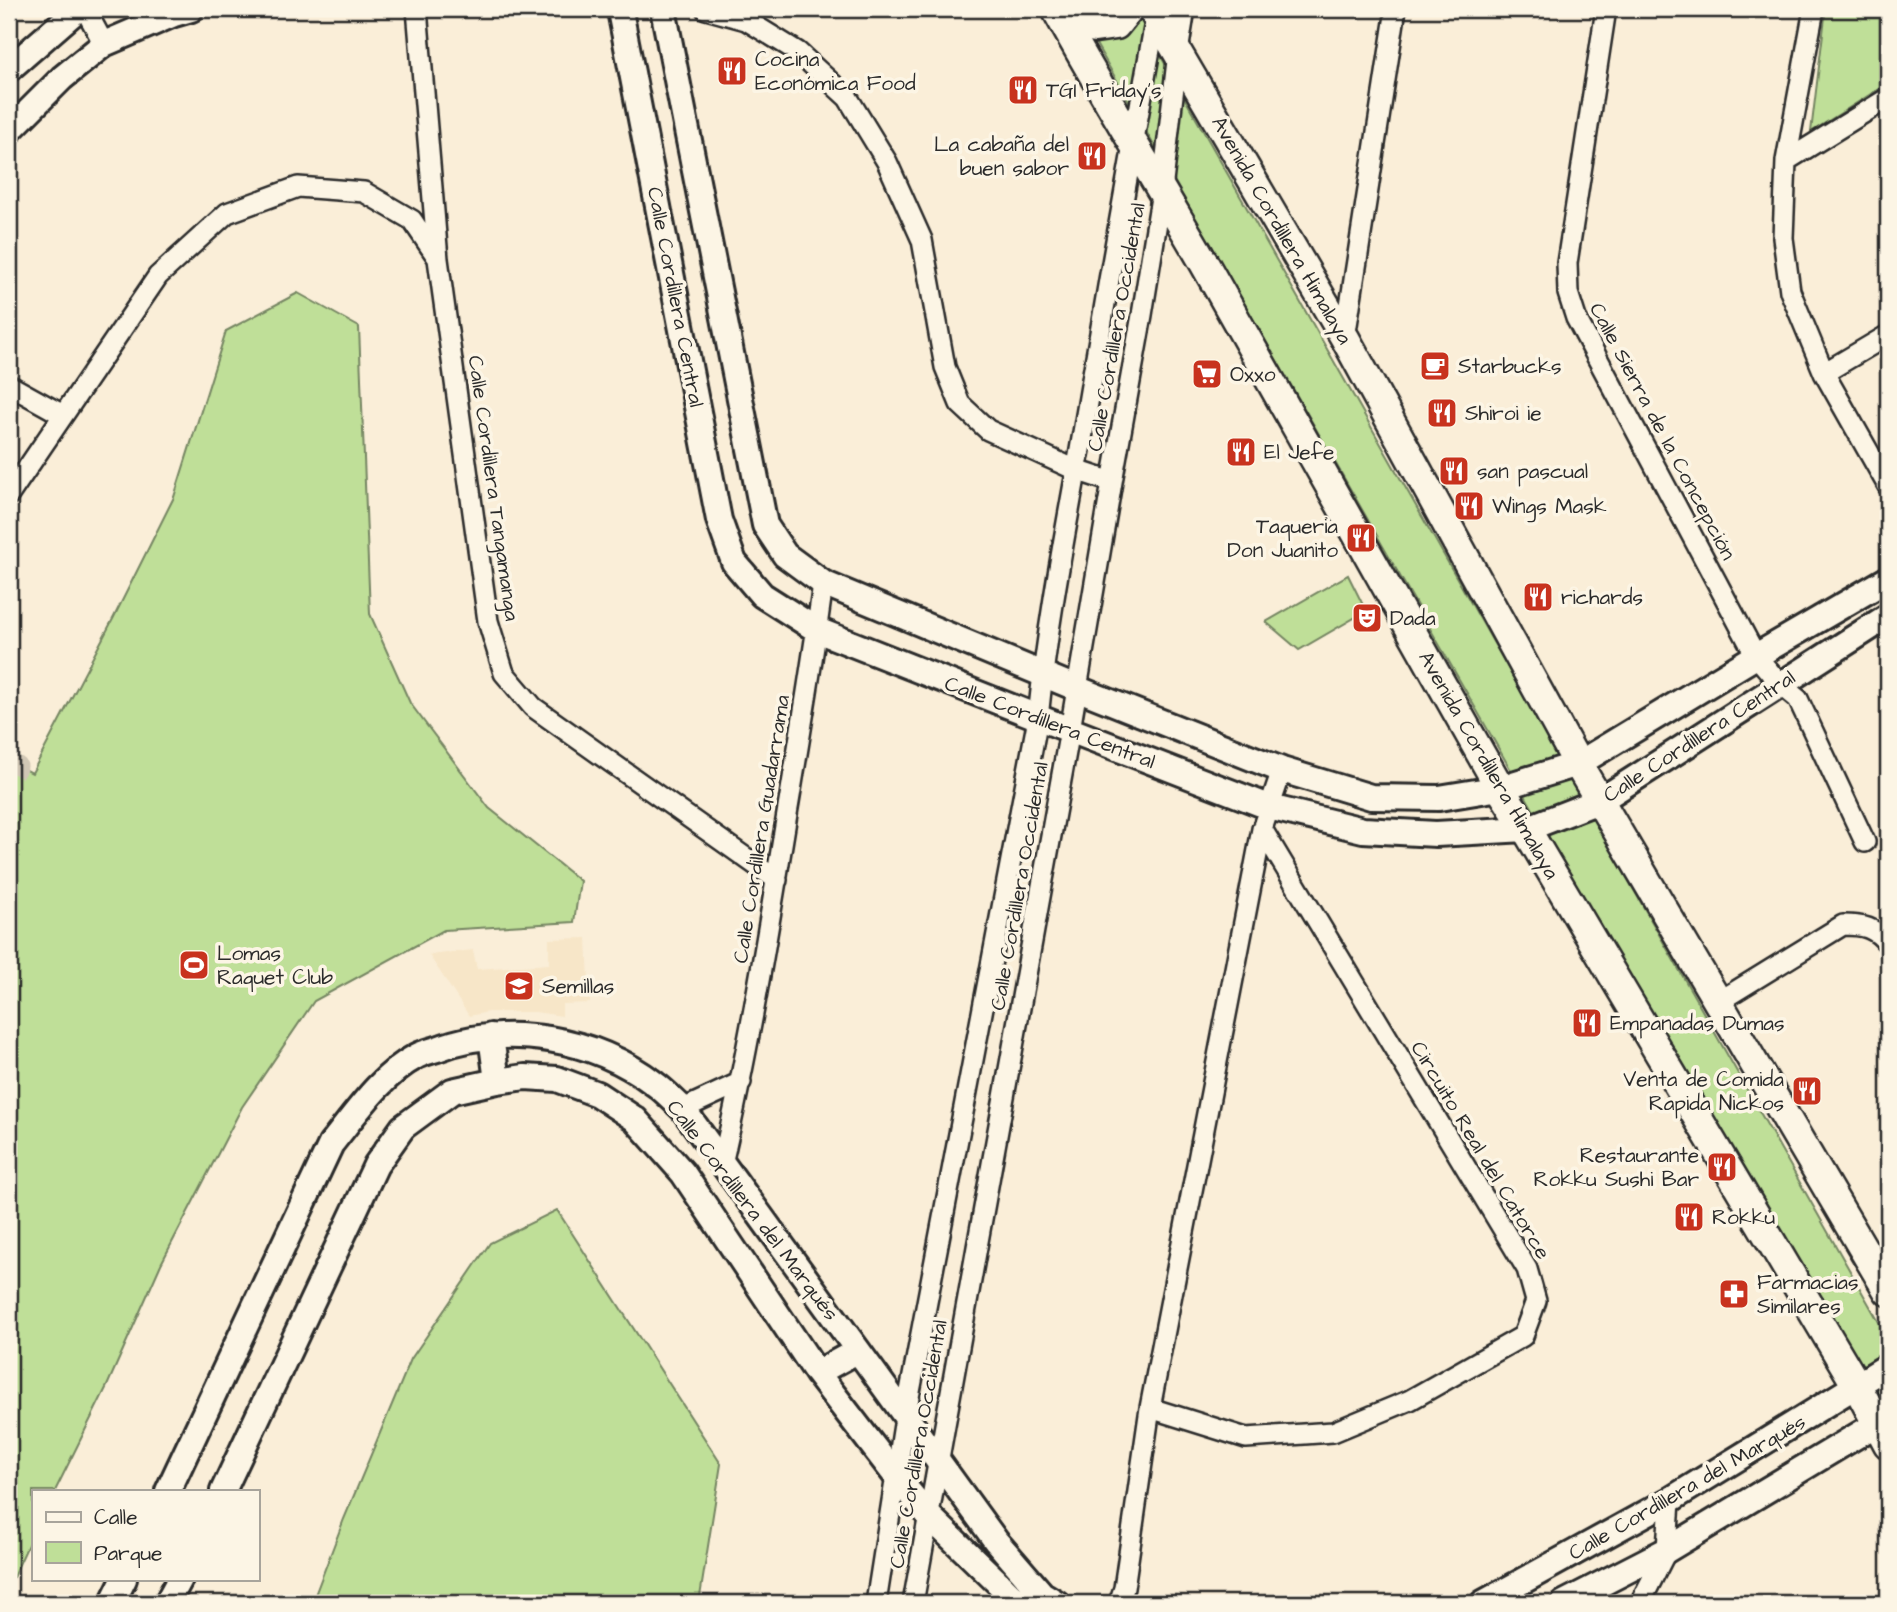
<svg xmlns="http://www.w3.org/2000/svg" width="1897" height="1612" font-family="'Architects Daughter',sans-serif">
<style>
.built{fill:#f7e6c8}
.green{fill:#bfdf98;stroke:#758562;stroke-width:2}
.lines{fill:none;stroke-linecap:round;stroke-linejoin:round}
.minor-tunnel{stroke:#d1c7b5;stroke-width:19;stroke-dasharray:19 10;stroke-linecap:butt}
.minor-casing{stroke:#2b2b2b;stroke-width:24}
.tertiary-casing{stroke:#2b2b2b;stroke-width:30}
.secondary-casing{stroke:#2b2b2b;stroke-width:33}
.minor{stroke:#fcf5e5;stroke-width:19}
.tertiary{stroke:#fcf5e5;stroke-width:24}
.secondary{stroke:#fcf5e5;stroke-width:28}
.labels{text-anchor:middle;stroke-width:7;stroke-linejoin:round;paint-order:stroke}
.poi-label{font-size:21px;fill:#2b2b2b;stroke:#fcf5e5;text-anchor:start}
.street-label{font-size:21px;fill:#2b2b2b;stroke:#fcf5e5}
</style>
<rect width="100%" height="100%" fill="#faeed8"/>
<filter id="ink" filterUnits="userSpaceOnUse"><feTurbulence type="fractalNoise" baseFrequency=".0143" numOctaves="2"/><feDisplacementMap in="SourceGraphic" scale="14" xChannelSelector="R" yChannelSelector="G"/><feConvolveMatrix kernelMatrix="1 2 1 2 8 2 1 2 1" color-interpolation-filters="sRGB"/></filter>
<g filter="url(#ink)">
<path class="built" d="M587,938l3,65 -28,1v12l-27,-4h-47l-19,4 -40,-61 44,-5 4,19 72,-5v-25z"/>
<path class="green" d="M1076,9h58l754,1329v101l-384,-681z
M1826,9h62v74l-77,49z
M298,293l61,34 11,287 40,89 79,105 91,73 -6,41 -130,8 -130,71 -72,106 -81,157 -54,122 -52,105h-22v43l-24,52v-825l23,12 82,-156 60,-120 52,-166z
M1348,575l18,36 -67,39 -33,-28z
M557,1210l164,254 -22,139h-387l32,-84 67,-160 79,-116z"/>
<g class="lines">
<path class="minor-tunnel" d="M9,761l9,5 -9,16"/>
<g class="minor-casing">
<path id="minor" d="M85,9l19,35
M417,9l21,250 50,362 16,52 29,34 244,173
M706,9l40,11 52,32 50,46 39,64 35,78 23,127 15,37 28,26 88,40 36,12
M1606,9l-39,254 1,30 8,25 180,338 24,28 18,15 67,143
M1814,9l-28,152 -3,77 7,53 34,82 64,113
M1786,161l102,-63
M1345,338l51,-329
M1824,373l64,-38
M9,385l54,30
M9,495l149,-219 69,-63 71,-26 66,5 48,28 25,37
M1718,1002l125,-77c20,0 32,2 45,19
M683,1109l58,-27
M722,1164c27,-116 46,-233 65,-350 13,-77 26,-154 36,-231
M1150,1408l96,30 87,-6 77,-32 113,-64 13,-35 -9,-32 -265,-440
M876,1603l29,-185 133,-700c9,-90 26,-179 42,-268 24,-145 50,-289 76,-434
M913,1603l157,-873 42,-248 30,-167 20,-124 16,-139 7,-43
M1119,1603l5,-15 26,-180 112,-579 20,-59
M1640,1603l27,-53 3,-50"/>
</g>
<g class="tertiary-casing">
<path id="tertiary" d="M663,9l102,516 20,30 38,28 253,105 206,82 89,27 68,1 61,-10 78,-24 178,-108 132,-77
M621,16l98,504 15,42 28,33 55,35 253,100 199,77 94,23 73,4 90,-5 75,-29 287,-184
M9,69l69,-60
M9,131l53,-53 42,-34 70,-30 17,-5
M491,1036l6,45
M817,1373l40,-22
M168,1491l163,-347c25,-31 50,-69 86,-88 6,-3 13,-5 20,-7 70,-27 158,-11 218,35 10,7 19,17 28,25l313,432 46,53 15,9
M223,1491l153,-326 27,-38 49,-36 45,-10 28,-4 32,2 40,15 38,25 48,54 134,200 79,103 32,39 91,88
M112,1603l12,-24
M167,1603l13,-24
M1483,1603l187,-103 218,-134
M1564,1603l103,-53 221,-133"/>
</g>
<g class="secondary-casing">
<path id="secondary" d="M1056,9c47,86 99,169 148,254l296,525 26,41 331,557 31,58
M1152,9l193,329 233,426 310,527
M1060,16l35,12 21,-3 13,-16"/>
</g>
<use href="#minor" class="minor"/>
<use href="#tertiary" class="tertiary"/>
<use href="#secondary" class="secondary"/>
</g>
</g>
<defs>
<g id="restaurant-square" transform="scale(1.575)"><rect x="-9" y="-9" width="18" height="18" rx="4" fill="#c8321e" stroke="#fcf5e5"/><path d="M-5-6h1v4h1v-4h1v4h1v-4h1v5L-1.5 .5V6h-2V.5L-5-1ZM5-6V6H3V1.5H1.5Q1.5-4 5-6Z" fill="#fff"/></g>
<g id="cafe-square" transform="scale(1.575)"><rect x="-9" y="-9" width="18" height="18" rx="4" fill="#c8321e" stroke="#fcf5e5"/><path d="M-5.5-4.5H6V0H3Q3 3.5 0 3.5H-2.5Q-5.5 3.5-5.5 0ZM3-3.2v2h1.7v-2ZM-6 4.5H4V6H-6Z" fill="#fff"/></g>
<g id="supermarket-square" transform="scale(1.575)"><rect x="-9" y="-9" width="18" height="18" rx="4" fill="#c8321e" stroke="#fcf5e5"/><path d="M-6-5.5h2.5l.6 2H6L4.5 2H-2.5L-4.4-4H-6ZM-1.5 3.2a1.3 1.3 0 1 0 .1 0ZM3 3.2a1.3 1.3 0 1 0 .1 0Z" fill="#fff"/></g>
<g id="theatre-square" transform="scale(1.575)"><rect x="-9" y="-9" width="18" height="18" rx="4" fill="#c8321e" stroke="#fcf5e5"/><path d="M-5-5.5Q0-4 5-5.5V0Q5 5 0 6Q-5 5-5 0ZM-3.3-2.5H-1v1.5H-3.3ZM1-2.5H3.3v1.5H1ZM-2.8 1Q0 5.5 2.8 1Z" fill="#fff"/></g>
<g id="stadium-square" transform="scale(1.575)"><rect x="-9" y="-9" width="18" height="18" rx="4" fill="#c8321e" stroke="#fcf5e5"/><path d="M0-5a6.5 5 0 1 0 0 10a6.5 5 0 1 0 0-10ZM-3.5-1.8h7v3.6h-7Z" fill="#fff"/></g>
<g id="school-square" transform="scale(1.575)"><rect x="-9" y="-9" width="18" height="18" rx="4" fill="#c8321e" stroke="#fcf5e5"/><path d="M0-5L7-2L0 1L-7-2ZM-4 1L0 2.5L4 1V4Q0 6-4 4Z" fill="#fff"/></g>
<g id="pharmacy-square" transform="scale(1.575)"><rect x="-9" y="-9" width="18" height="18" rx="4" fill="#c8321e" stroke="#fcf5e5"/><path d="M-2-6h4v4h4v4h-4v4h-4v-4h-4v-4h4Z" fill="#fff"/></g>
</defs>
<g fill-rule="evenodd">
<use href="#restaurant-square" x="732" y="71"/>
<use href="#restaurant-square" x="1023" y="90"/>
<use href="#restaurant-square" x="1092" y="156"/>
<use href="#cafe-square" x="1435" y="366"/>
<use href="#supermarket-square" x="1207" y="374"/>
<use href="#restaurant-square" x="1442" y="413"/>
<use href="#restaurant-square" x="1241" y="452"/>
<use href="#restaurant-square" x="1454" y="471"/>
<use href="#restaurant-square" x="1469" y="506"/>
<use href="#restaurant-square" x="1361" y="538"/>
<use href="#restaurant-square" x="1538" y="597"/>
<use href="#theatre-square" x="1367" y="618"/>
<use href="#stadium-square" x="194" y="965"/>
<use href="#school-square" x="519" y="986"/>
<use href="#restaurant-square" x="1587" y="1023"/>
<use href="#restaurant-square" x="1807" y="1091"/>
<use href="#restaurant-square" x="1722" y="1167"/>
<use href="#restaurant-square" x="1689" y="1217"/>
<use href="#pharmacy-square" x="1734" y="1294"/>
</g>
<g class="labels">
<g class="poi-label">
<text x="755" y="66">Cocina<tspan x="755" dy="24">Económica Food</tspan></text>
<text x="1046" y="97">TGI Friday's</text>
<text x="1069" y="151" text-anchor="end">La cabaña del<tspan x="1069" dy="24">buen sabor</tspan></text>
<text x="1458" y="373">Starbucks</text>
<text x="1230" y="381">Oxxo</text>
<text x="1465" y="420">Shiroi ie</text>
<text x="1264" y="459">El Jefe</text>
<text x="1477" y="478">san pascual</text>
<text x="1492" y="513">Wings Mask</text>
<text x="1338" y="533" text-anchor="end">Taqueria<tspan x="1338" dy="24">Don Juanito</tspan></text>
<text x="1561" y="604">richards</text>
<text x="1390" y="625">Dada</text>
<text x="217" y="960">Lomas<tspan x="217" dy="24">Raquet Club</tspan></text>
<text x="542" y="993">Semillas</text>
<text x="1610" y="1030">Empanadas Dumas</text>
<text x="1784" y="1086" text-anchor="end">Venta de Comida<tspan x="1784" dy="24">Rapida Nickos</tspan></text>
<text x="1699" y="1162" text-anchor="end">Restaurante<tspan x="1699" dy="24">Rokku Sushi Bar</tspan></text>
<text x="1712" y="1224">Rokku</text>
<text x="1757" y="1289">Farmacias<tspan x="1757" dy="24">Similares</tspan></text>
</g>
<g class="street-label">
<text transform="translate(1282 230) rotate(60)" y="7">Avenida Cordillera Himalaya</text>
<text transform="translate(676 297) rotate(79)" y="7">Calle Cordillera Central</text>
<text transform="translate(1116 327) rotate(-80)" y="7">Calle Cordillera Occidental</text>
<text transform="translate(1663 431) rotate(62)" y="7">Calle Sierra de la Concepción</text>
<text transform="translate(494 488) rotate(82)" y="7">Calle Cordillera Tangamanga</text>
<text transform="translate(1050 722) rotate(21)" y="7">Calle Cordillera Central</text>
<text transform="translate(1699 736) rotate(-33)" y="7">Calle Cordillera Central</text>
<text transform="translate(1489 765) rotate(60)" y="7">Avenida Cordillera Himalaya</text>
<text transform="translate(761 829) rotate(-81)" y="7">Calle Cordillera Guadarrama</text>
<text transform="translate(1019 886) rotate(-80)" y="7">Calle Cordillera Occidental</text>
<text transform="translate(1481 1150) rotate(59)" y="7">Circuito Real del Catorce</text>
<text transform="translate(753 1210) rotate(53)" y="7">Calle Cordillera del Marqués</text>
<text transform="translate(918 1444) rotate(-80)" y="7">Calle Cordillera Occidental</text>
<text transform="translate(1687 1487) rotate(-30)" y="7">Calle Cordillera del Marqués</text>
</g>
</g>
<rect width="1897" height="1612" fill="none" stroke="#fcf5e5" stroke-width="35"/>
<rect x="18" y="18" width="1862" height="1577" fill="none" stroke="#2b2b2b" stroke-width="2.5" filter="url(#ink)"/>
<rect x="32" y="1490" width="228" height="91" fill="#fcf5e5" stroke="#a8a49b" stroke-width="2"/>
<rect x="46" y="1512" width="35" height="10" fill="#fcf5e5" stroke="#a8a49b" stroke-width="2"/>
<text x="94" y="1524" font-size="21" fill="#2b2b2b">Calle</text>
<rect x="46" y="1542" width="35" height="21" fill="#bfdf98" stroke="#a8a49b" stroke-width="2"/>
<text x="94" y="1560" font-size="21" fill="#2b2b2b">Parque</text>
</svg>
